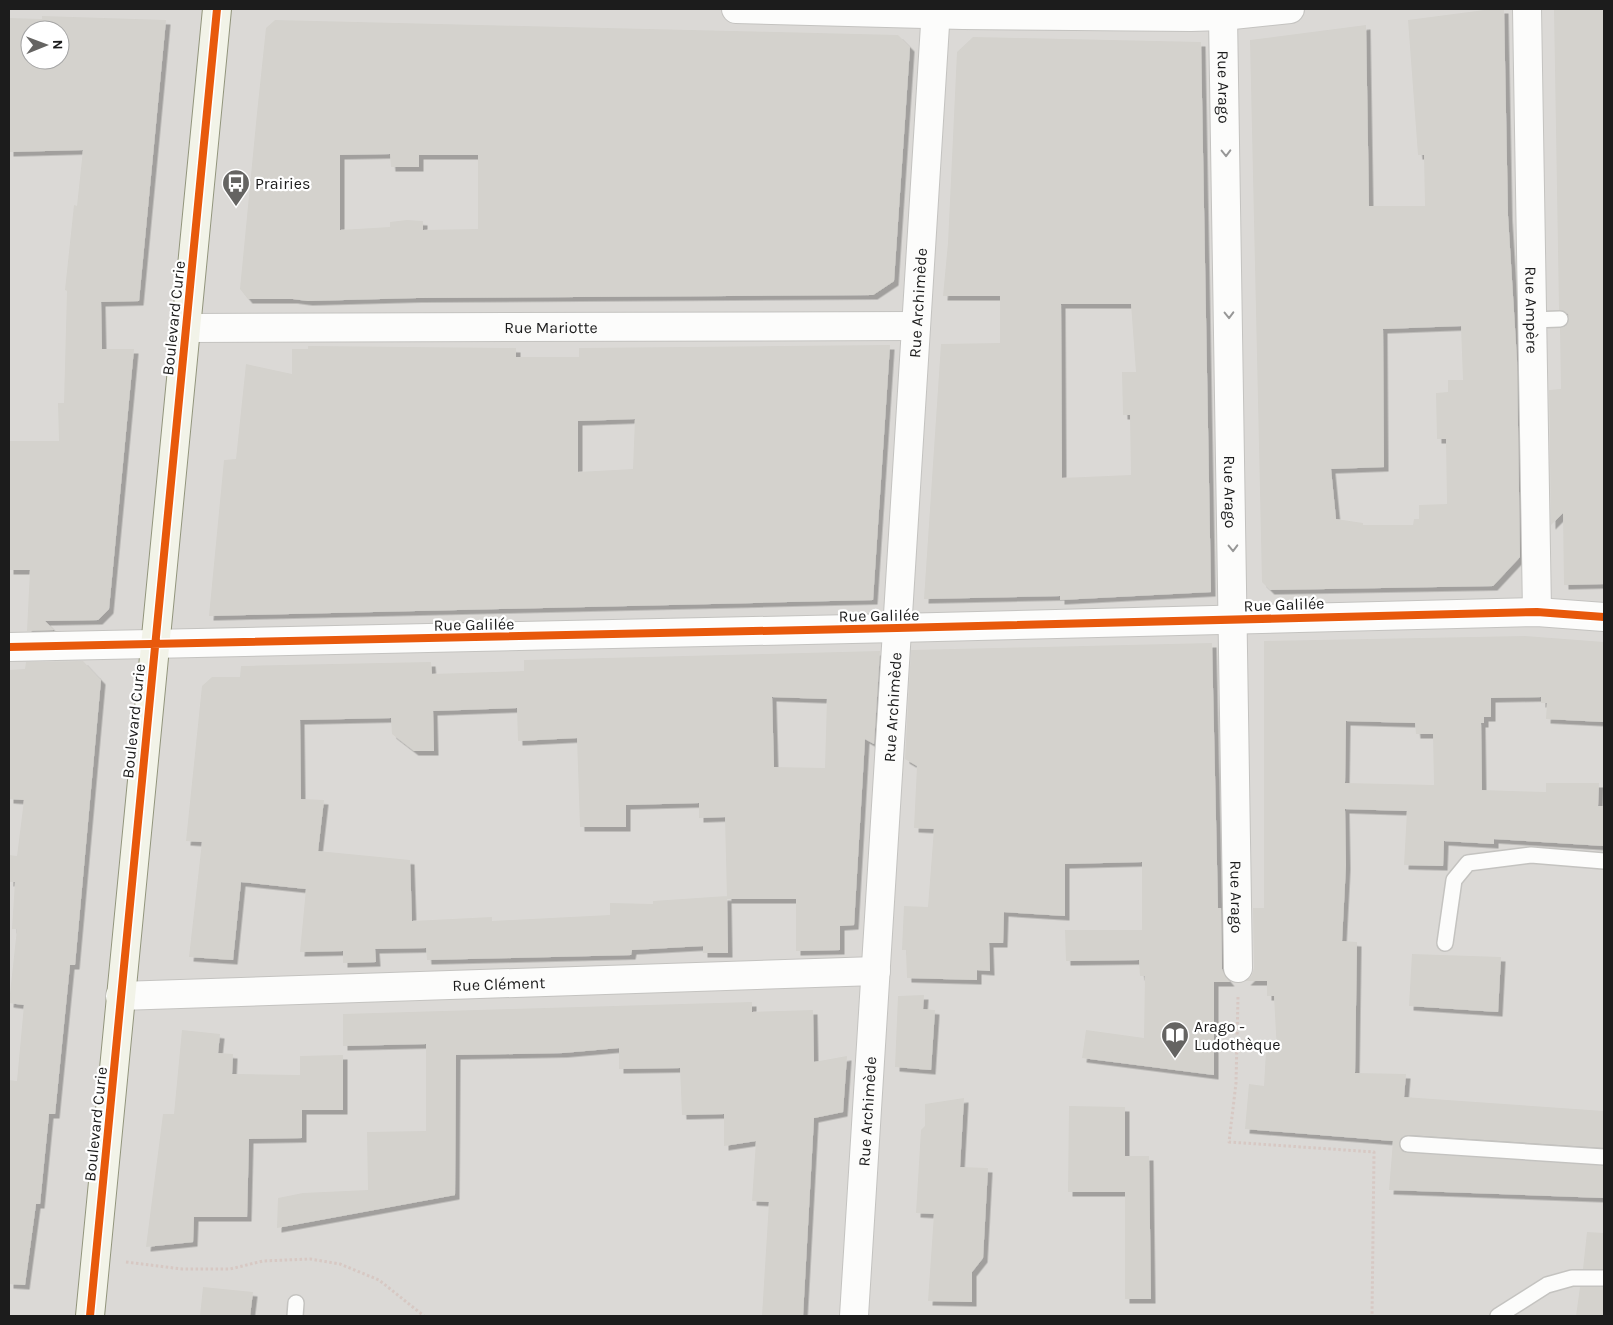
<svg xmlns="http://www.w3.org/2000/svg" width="1613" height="1325" font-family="Karla,sans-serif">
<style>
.residential{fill:#dbd9d6;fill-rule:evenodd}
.building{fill:#d4d2cd;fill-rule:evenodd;filter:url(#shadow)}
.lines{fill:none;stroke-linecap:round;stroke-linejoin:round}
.lane-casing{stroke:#c4c3c0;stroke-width:18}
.street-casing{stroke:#c4c3c0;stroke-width:30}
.secondary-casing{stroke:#92957c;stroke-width:30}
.path{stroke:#d7c8c3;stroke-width:3;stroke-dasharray:2.5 2.5;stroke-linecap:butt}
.lane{stroke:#fcfcfb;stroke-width:15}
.street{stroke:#fcfcfb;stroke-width:28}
.secondary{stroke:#f2f3e8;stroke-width:28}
.cycleway-casing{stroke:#fff;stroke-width:11}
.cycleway{stroke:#e8590c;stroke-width:8}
.oneway{stroke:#979797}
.labels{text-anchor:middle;stroke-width:4.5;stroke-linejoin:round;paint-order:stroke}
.street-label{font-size:16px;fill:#1c1c1c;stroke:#fff}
.poi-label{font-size:16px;fill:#1c1c1c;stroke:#fff;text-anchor:start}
</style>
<defs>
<filter id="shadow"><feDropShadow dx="4.5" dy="4.5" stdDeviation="0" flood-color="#0004"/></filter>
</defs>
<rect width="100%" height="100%" fill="#eceae4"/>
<path class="residential" d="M9,9h1595v1307h-1595zM30,30h30v30h-30z"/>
<path class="building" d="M1492,9h12l4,207 9,144 3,197 -27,29 -223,4 -8,-8 -12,-542 116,-15 3,181h56l-1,-51h-6l-10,-135zM1461,326l2,54h-15v12l-12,1 1,46h9l1,65 -28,1v14h-5l-1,6h-50v-2l-27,-4 -5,-50 53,-2 -1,-138z
M1554,9h50v575l-40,1 -1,-72 -12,12 -2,-135 12,-1 -1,-61 5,-1 4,-8 -1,-5 -9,-4z
M42,16l124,4 -27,281 -38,1 1,47h32l-25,260 -11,11 -53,1 9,9 -27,1 3,-61h-21v-129h50l-1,-38h6l3,-112 -2,-1 9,-85 3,1 6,-56 -74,2v-134l33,1zM30,30h30v30h-30z
M275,20l623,15 12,12 -16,234 -21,14 -456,3 -109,3 -15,-2h-45l-8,-10 17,-176 9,-85zM390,154l1,13h28v-12h59v74l-55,1v-9l-16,-1 -17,2v5l-50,3v-75z
M973,37l228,5 10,550 -151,8v-4l-136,3 17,-255 59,-1v-47h-57l5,-53 9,-191zM1061,304h70l5,68h-14l1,43h7l1,60 -69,3z
M890,345l-17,255 -664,16 15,-156 12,-1 10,-95 46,10v-25h16v-3l208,2v9h63v-9zM635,419l-2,50 -55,3v-51z
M1525,636l79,6v80l-58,-3 1,-16h-6v-6l-50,1v19h-7v6h-3l1,67 64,2v-9h53l-1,23h6v40l-110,-7v5l-50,-3 -1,25 -39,-1 3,-54 -62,-2 1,56 -4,76 15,1 -2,131 51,1 -2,23 200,14v37l-195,-13 -8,3 -2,6 3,7 5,2 197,13v32l-215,-8 4,-49 -148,-12 4,-45 15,2 2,-35 11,1 -3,-56h-7v-15h-21l6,-6 2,-7 -1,-60h11v-267zM1346,721l69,2 1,11h17l1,51 -89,-2z
M1212,643l6,265h3l1,61 3,7 5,6h-16v93l-132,-17 4,-28 58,8 1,-62h-5l-1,-16 -73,1 -1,-31h77v-68l-77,2v52l-61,-4 -1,31h-14l1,28 -13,-1v10l-70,-2 -1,-28h-4l2,-44 24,1 6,-78 -20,-1 3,-62 -12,-7 6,-109z
M880,651l-6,93 -9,-5 -11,186 -14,1v24l-44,1v-52h-69l-2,-82 -26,1v-15l-73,2v22h-46l-3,-89 -59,3 -1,-33 -84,3 1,40h-20l-22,-17 -1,-16 -91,2 1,79 23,1 -6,51 92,9 2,61 80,-4v4l118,-6v-12l43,1v-3l74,-5 1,57h-25v-7l-71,4 -1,5 -204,5 -1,-12 -51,1 1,13 -33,1v-12l-43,1 6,-63 -65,-7 -8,78 -44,-3 13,-115 -16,-1 16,-155 10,-9h28l1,-11 190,-4 1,12 92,-3v-11zM772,697l55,2 -2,69 -51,-1z
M83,661l18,19 -26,285h-5l-15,149h-6l-9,90h-4l-11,81 -16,-1v-204l8,1 7,-76 -15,-2 8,-74h-5l3,-47h-6v-27l8,1 7,-56 -15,-1v-129l16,-1 1,-7z
M1412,954l89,3 -3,55 -89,-6z
M924,995l-1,14 12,1 -4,60 -36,-3 3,-71z
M752,1002v10l61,-2 1,52 33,-6 -4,56 -29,6 -11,198h-41l7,-114 -17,-1 4,-60 -32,5v-32l-42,1 -2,-47 -61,1v-21l-56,5 -107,2 -1,140 -178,33 1,-30 25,-5 65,-3 -1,-58 59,-1v-87l-83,2v-32z
M182,1030l38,4 -2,19 15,1 -1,20 68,1v-19l43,-1v55h-41v28l-53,1 -2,78h-53l-1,25 -47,5 17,-133h11z
M964,1098l-4,69 28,1 -5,90 -11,14v30l-44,-1 6,-87 -18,-1 5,-83 4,-4v-22z
M1069,1106l56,1v85h-57z
M1125,1156h24l2,143h-26z
M1587,1232l17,1v36h-21z
M203,1287l50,5 -3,24h-50z
M1580,1287h24v29h-28z"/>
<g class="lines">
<g class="lane-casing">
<path id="lane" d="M1532,320l28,-1
M1445,943l9,-63 14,-17 63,-8 73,6
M1408,1144l196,13
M295,1316l1,-13
M1498,1316l49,-31 25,-7h32"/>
</g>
<g class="street-casing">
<g id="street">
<path d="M736,9l227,6 228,2 32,-1 67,-7"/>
<path id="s1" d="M1527,9l10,603"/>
<path id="s2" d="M1223,16l15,952"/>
<path id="s3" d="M186,328l730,-2"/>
<path d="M9,647l888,-19 640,-16 67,5"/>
<path id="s4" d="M120,996l756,-25"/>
<path id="s5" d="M854,1316l82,-1307"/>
</g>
</g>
<g class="secondary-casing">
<path id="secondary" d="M90,1316l127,-1307"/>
</g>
<path class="path" d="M1238,997l-2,86 -7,59 145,10 -2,164
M126,1262l56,7h48l33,-8 47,-2 30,5 39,16 45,36"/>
<use href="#lane" class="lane"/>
<use href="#street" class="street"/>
<use href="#secondary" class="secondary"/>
<g class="cycleway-casing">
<path id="cycleway" d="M9,647l888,-19 640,-16 67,5
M90,1316l127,-1307"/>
</g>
<use href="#cycleway" class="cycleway"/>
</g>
<defs><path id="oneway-chevron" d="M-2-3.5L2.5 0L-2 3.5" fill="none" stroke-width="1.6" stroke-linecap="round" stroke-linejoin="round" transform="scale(1.25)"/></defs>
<g class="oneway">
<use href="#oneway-chevron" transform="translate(1226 153) rotate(89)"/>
<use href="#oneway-chevron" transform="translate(1229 315) rotate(89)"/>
<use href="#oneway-chevron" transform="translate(1233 548) rotate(89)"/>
</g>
<defs>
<g id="bus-pin" transform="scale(1.4375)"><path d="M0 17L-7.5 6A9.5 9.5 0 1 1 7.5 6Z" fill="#656462" stroke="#fff"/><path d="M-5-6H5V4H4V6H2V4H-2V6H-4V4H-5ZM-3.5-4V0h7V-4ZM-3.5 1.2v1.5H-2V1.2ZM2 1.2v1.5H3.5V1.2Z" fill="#fff"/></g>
<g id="library-pin" transform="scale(1.4375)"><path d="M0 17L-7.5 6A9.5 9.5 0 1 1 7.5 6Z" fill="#656462" stroke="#fff"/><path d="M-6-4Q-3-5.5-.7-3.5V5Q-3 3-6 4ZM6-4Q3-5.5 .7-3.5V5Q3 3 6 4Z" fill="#fff"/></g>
</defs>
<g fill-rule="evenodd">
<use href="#bus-pin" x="236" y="183"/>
<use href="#library-pin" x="1175" y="1035"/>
</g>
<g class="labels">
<g class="street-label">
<text dy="6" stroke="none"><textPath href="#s2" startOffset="71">Rue Arago</textPath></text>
<text dy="6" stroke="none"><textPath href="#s5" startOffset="1015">Rue Archimède</textPath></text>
<text dy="6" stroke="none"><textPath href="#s1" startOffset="301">Rue Ampère</textPath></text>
<text transform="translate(173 318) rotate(-84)" y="6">Boulevard Curie</text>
<text dy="6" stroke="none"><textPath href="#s3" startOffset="365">Rue Mariotte</textPath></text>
<text dy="6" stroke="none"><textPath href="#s2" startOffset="476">Rue Arago</textPath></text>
<text transform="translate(1284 604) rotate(-2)" y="6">Rue Galilée</text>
<text transform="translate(879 615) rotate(-1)" y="6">Rue Galilée</text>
<text transform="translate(474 624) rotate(-1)" y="6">Rue Galilée</text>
<text dy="6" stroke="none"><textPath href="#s5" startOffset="610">Rue Archimède</textPath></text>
<text transform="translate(133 721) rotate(-84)" y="6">Boulevard Curie</text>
<text dy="6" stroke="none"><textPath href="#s2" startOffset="881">Rue Arago</textPath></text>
<text dy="6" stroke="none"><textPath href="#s4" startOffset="379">Rue Clément</textPath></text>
<text dy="6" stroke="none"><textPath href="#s5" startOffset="205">Rue Archimède</textPath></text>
<text transform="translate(95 1124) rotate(-84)" y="6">Boulevard Curie</text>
</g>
<g class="poi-label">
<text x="255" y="189">Prairies</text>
<text x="1194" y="1032">Arago -<tspan x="1194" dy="18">Ludothèque</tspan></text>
</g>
</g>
<rect width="1613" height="1325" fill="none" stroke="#1c1c1c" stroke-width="20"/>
<g transform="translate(45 45) rotate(89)"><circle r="24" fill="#ffffff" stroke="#a4a4a4"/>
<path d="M0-4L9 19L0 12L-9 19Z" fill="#656462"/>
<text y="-8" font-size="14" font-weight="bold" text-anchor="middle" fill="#1c1c1c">N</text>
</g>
</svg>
